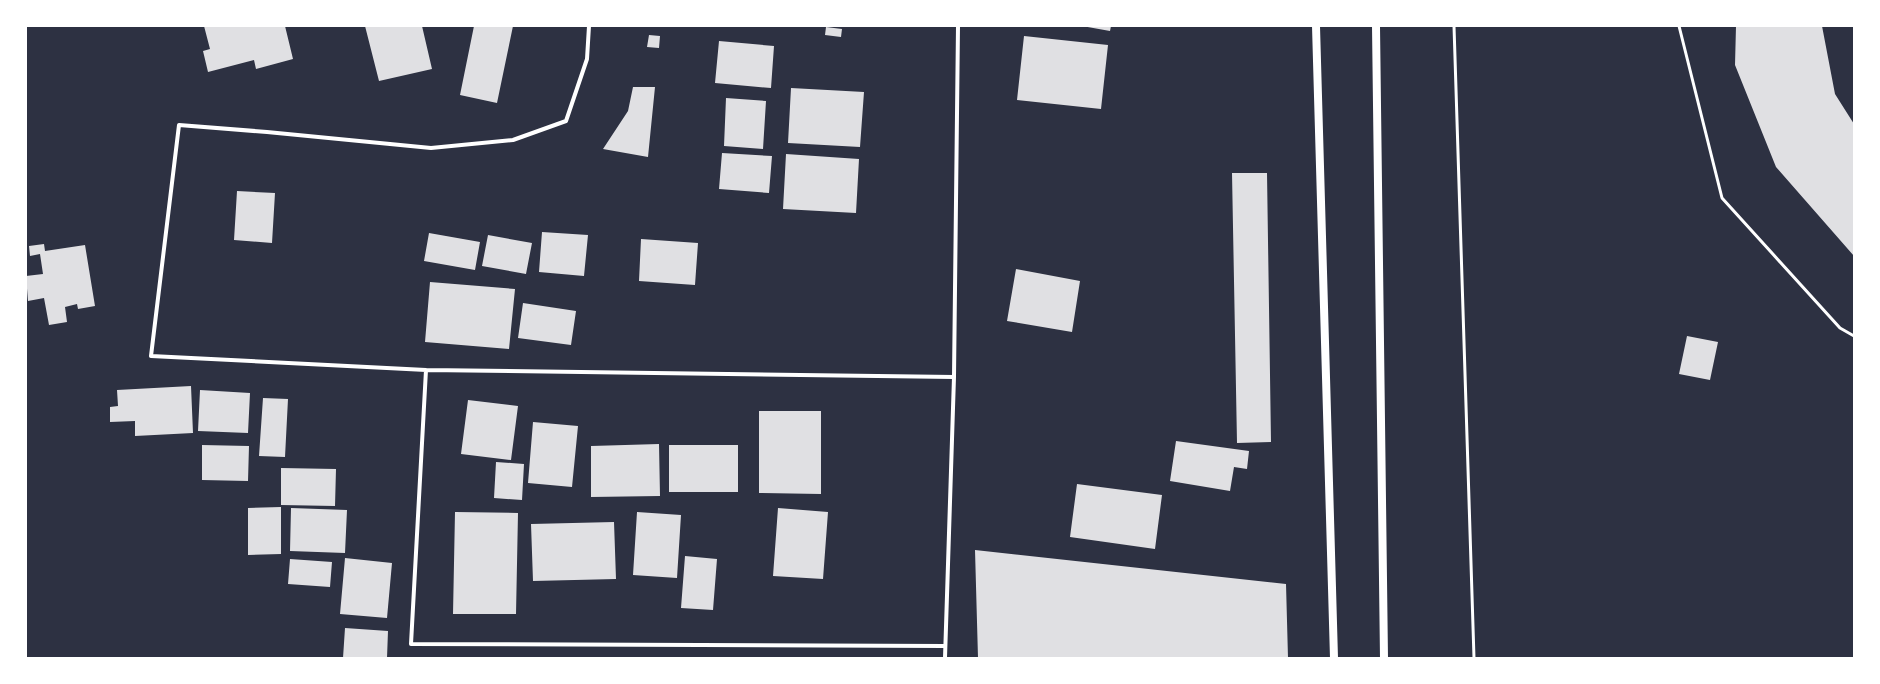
<svg xmlns="http://www.w3.org/2000/svg" width="1880" height="684" font-family="Spectral,serif">
<style>
.building{fill:#e0e0e3}
.lines{fill:none;stroke-linecap:round;stroke-linejoin:round}
.service{stroke:#fff;stroke-width:3}
.minor{stroke:#fff;stroke-width:4}
.secondary{stroke:#fff;stroke-width:8}
</style>
<rect width="100%" height="100%" fill="#2d3142"/>
<path class="building" d="M204,26h81l8,33 -37,10 -2,-9 -46,12 -5,-21 7,-2z
M365,26h57l10,43 -53,12z
M474,26h39l-16,77 -37,-8z
M1082,26h29l-1,5z
M1736,26h86l13,68 19,30v132l-78,-89 -41,-102z
M826,27l16,2 -1,8 -16,-2z
M649,35l11,1 -1,12 -12,-1z
M1024,36l84,9 -7,64 -84,-9z
M719,41l55,5 -3,42 -56,-5z
M633,87h22l-7,70 -45,-8 25,-38z
M791,88l73,4 -4,55 -72,-4z
M726,98l40,3 -3,48 -39,-3z
M722,153l50,3 -3,37 -50,-4z
M786,154l73,5 -3,54 -73,-4z
M1232,173h35l4,269 -34,1z
M237,191l38,2 -3,50 -38,-3z
M542,232l46,3 -4,41 -45,-4z
M429,233l51,9 -5,28 -51,-9z
M488,235l44,8 -6,31 -44,-8z
M641,239l57,4 -3,42 -56,-4z
M44,244l1,7 40,-6 10,61 -17,3 -1,-5 -12,3 2,15 -18,3 -5,-27 -16,3 -2,-25 17,-2 -3,-20 -10,2 -1,-10z
M1016,269l64,12 -8,51 -65,-11z
M430,282l85,7 -6,60 -84,-7z
M523,303l53,8 -5,34 -53,-7z
M1687,336l31,6 -8,38 -31,-6z
M191,386l2,47 -58,3v-15l-25,1v-15l8,-1 -1,-16z
M200,390l50,3 -2,40 -50,-2z
M263,398l25,1 -3,58 -26,-1z
M468,400l50,6 -7,54 -50,-6z
M759,411h62v83l-62,-1z
M533,422l45,4 -6,61 -44,-4z
M1176,441l73,10 -2,18 -13,-2 -4,24 -60,-10z
M659,444l1,52 -69,1v-51z
M202,445l47,1 -1,35 -46,-1z
M669,445h69v47h-69z
M496,462l28,2 -2,36 -28,-2z
M281,468l55,1 -1,37 -54,-1z
M1077,484l85,11 -7,54 -85,-12z
M281,507v47l-33,1v-47z
M291,508l56,2 -2,43 -55,-2z
M778,508l50,4 -5,67 -50,-3z
M455,512l63,1 -2,101h-63z
M637,512l44,3 -4,63 -44,-3z
M614,522l2,57 -83,2 -2,-57z
M975,550l311,34 2,74h-310z
M685,556l32,3 -4,51 -32,-2z
M345,558l47,5 -5,55 -47,-4z
M290,559l42,3 -2,25 -42,-3z
M345,628l43,3 -1,27h-44z"/>
<g class="lines">
<path class="service" d="M1454,26l20,632
M1679,26l43,172 118,130 14,8"/>
<path class="minor" d="M589,26l-2,33 -21,62 -53,19 -82,8 -164,-16 -88,-7 -28,231 275,14 528,7
M426,370l-15,274 534,2
M945,658l9,-281 4,-351"/>
<path class="secondary" d="M1316,26l18,632
M1376,26l8,632"/>
</g>
<rect width="1880" height="684" fill="none" stroke="#ffffff" stroke-width="54"/>
</svg>
